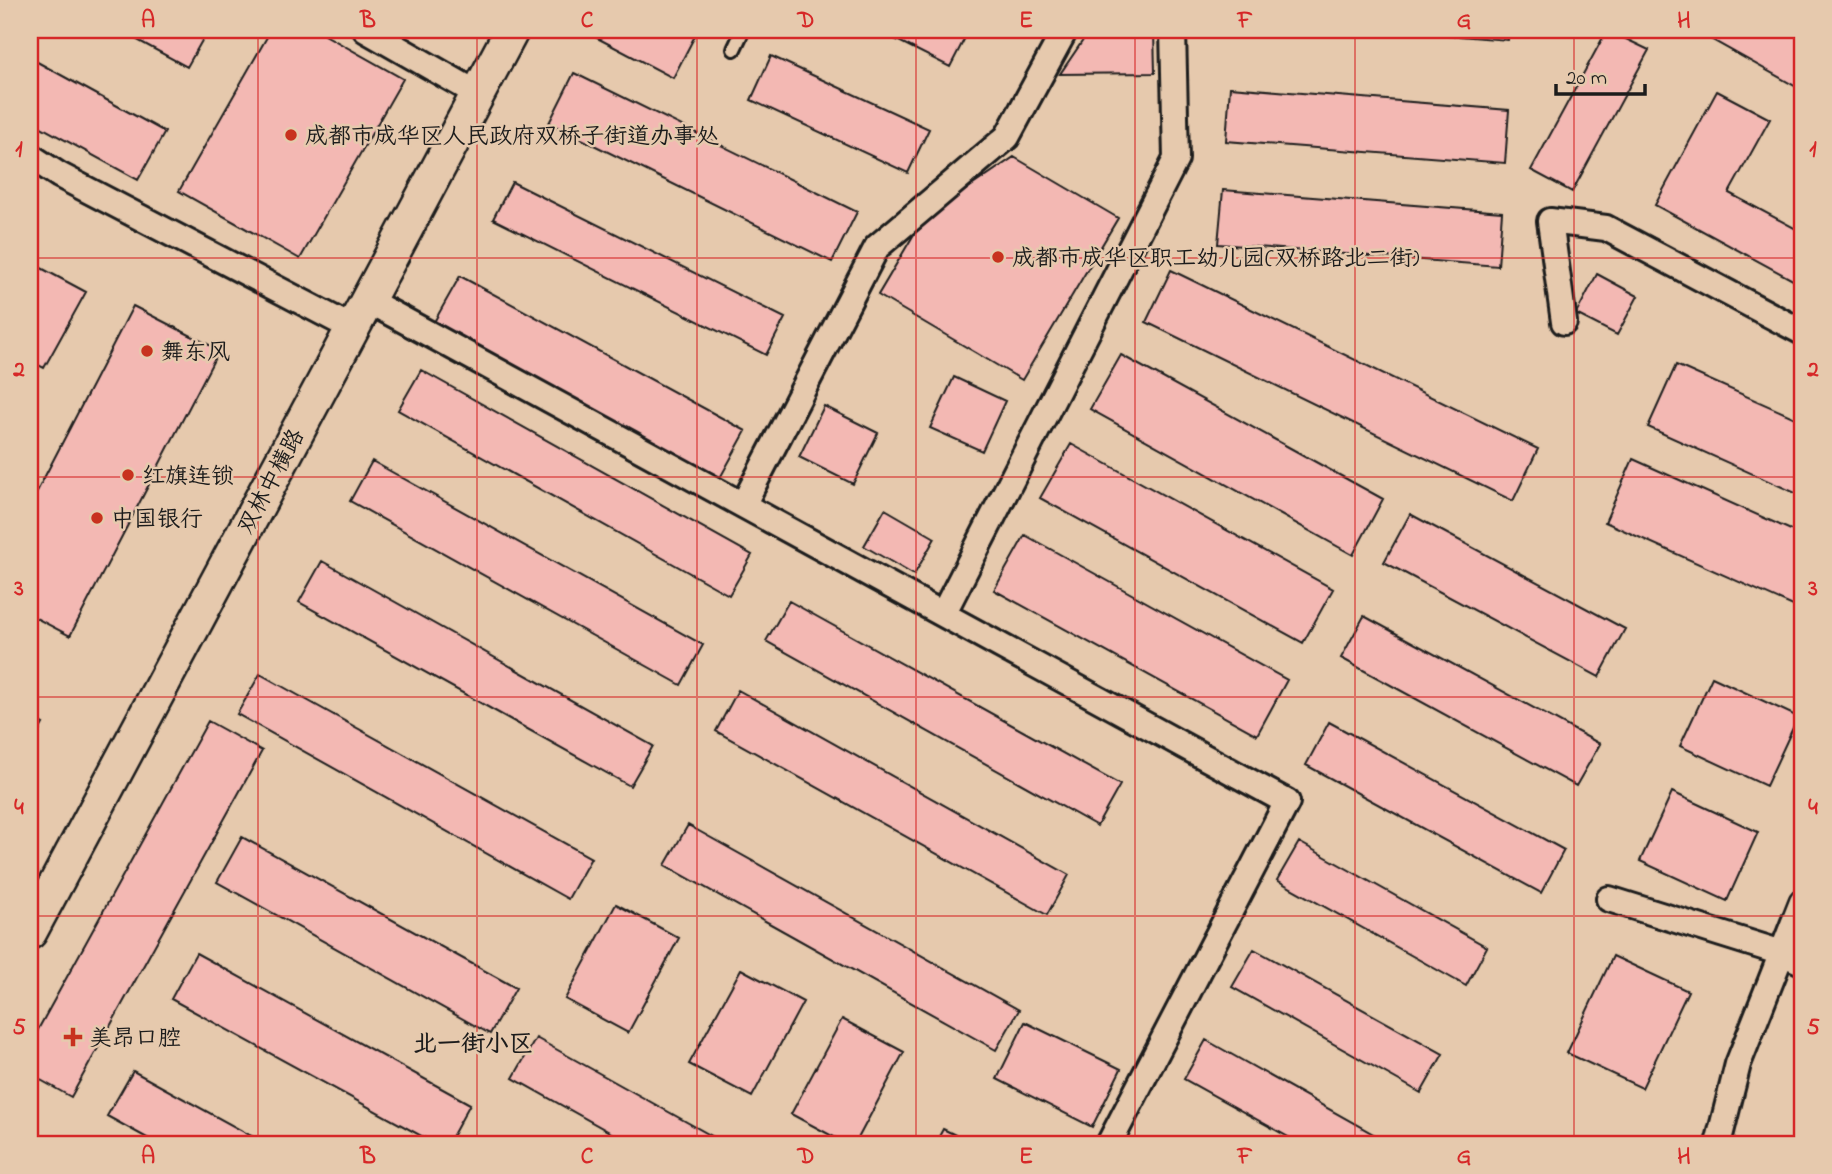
<svg xmlns="http://www.w3.org/2000/svg" width="1832" height="1174" font-family="'Indie Flower','LXGW WenKai TC',sans-serif">
<style>
.building{fill:#f3b8b3;stroke:#1c1c1c;stroke-width:2}
.lines{fill:none;stroke-linecap:round;stroke-linejoin:round}
.lane-casing{stroke:#1c1c1c;stroke-width:18}
.street-casing{stroke:#1c1c1c;stroke-width:30}
.secondary-casing{stroke:#1c1c1c;stroke-width:38}
.lane{stroke:#e6c9ad;stroke-width:12}
.street{stroke:#e6c9ad;stroke-width:24}
.secondary{stroke:#e6c9ad;stroke-width:33}
.grid{fill:none;stroke:#d62828;stroke-width:2;stroke-opacity:0.55}
.poi-dot{fill:#c8321e;stroke:#e6c9ad;stroke-width:2.5}
.labels{text-anchor:middle;stroke-width:5;stroke-linejoin:round;paint-order:stroke}
.poi-label{font-size:23px;fill:#1c1c1c;stroke:#e6c9ad;text-anchor:start}
.street-label{font-size:23px;fill:#1c1c1c;stroke:#e6c9ad}
.neighbourhood-label{font-size:24px;font-weight:bold;fill:#1c1c1c;stroke:#e6c9ad}
.neatline{fill:none;stroke:#d62828;stroke-width:2.5}
.grid-label{font-size:23px;text-anchor:middle;font-weight:bold;fill:#d62828}
</style>
<rect width="100%" height="100%" fill="#e6c9ad"/>
<filter id="ink" filterUnits="userSpaceOnUse"><feTurbulence type="fractalNoise" baseFrequency=".0143" numOctaves="2"/><feDisplacementMap in="SourceGraphic" scale="14" xChannelSelector="R" yChannelSelector="G"/><feConvolveMatrix kernelMatrix="1 2 1 2 8 2 1 2 1" color-interpolation-filters="sRGB"/></filter>
<g filter="url(#ink)">
<path class="building" d="M119,30h89l-21,37z
M271,30h45l87,49 -103,180 -121,-68z
M582,30h116l-25,48z
M877,30h92l-19,37z
M1090,30h64l1,43 -95,1z
M1384,30h125l-1,10z
M1607,30l42,20 -77,142 -41,-22z
M1713,30h89v60l-93,-52z
M771,56l158,73 -21,44 -157,-73z
M30,58l135,74 -27,48 -108,-59z
M574,73l283,139 -25,50 -283,-139z
M1230,87l279,23 -4,53 -279,-22z
M1717,91l53,28 -41,74 73,39v53l-147,-80z
M1014,157l104,61 -96,162 -144,-85 45,-76z
M512,182l273,136 -19,37 -273,-136z
M1223,190l279,22 -4,54 -280,-22z
M30,262l56,30 -42,76 -14,-7z
M1171,270l367,179 -25,52 -367,-179z
M1597,274l41,22 -21,39 -41,-21z
M460,276l286,155 -26,47 -286,-156z
M133,306l86,44 -149,286 -40,-21v-110z
M1121,355l262,144 -30,56 -263,-146z
M1676,365l126,56v75l-154,-69z
M421,370l331,185 -23,40 -331,-185z
M954,377l51,24 -23,50 -52,-23z
M824,406l54,27 -25,51 -54,-27z
M1071,444l262,145 -30,54 -263,-145z
M1633,459l169,76v75l-197,-88z
M372,461l331,184 -22,40 -331,-184z
M885,509l50,29 -21,37 -50,-29z
M1410,514l215,115 -26,48 -215,-115z
M1025,535l262,145 -30,55 -263,-145z
M322,561l331,185 -23,40 -331,-184z
M789,601l331,184 -23,41 -331,-185z
M1364,616l236,128 -24,42 -235,-128z
M260,674l331,184 -23,41 -331,-185z
M1712,677l86,40 -32,69 -86,-40z
M738,690l331,185 -22,40 -331,-184z
M30,717l13,7 -13,24z
M208,721l54,30 -191,346 -41,-23v-30z
M1329,722l235,128 -23,43 -235,-128z
M1672,792l86,40 -31,69 -87,-40z
M688,825l331,185 -23,40 -331,-185z
M242,837l274,151 -26,46 -273,-152z
M1299,842l188,105 -21,39 -189,-106z
M616,904l63,34 -51,95 -63,-34z
M1254,949l189,105 -22,39 -189,-106z
M196,953l274,151 -22,40h-12l-265,-145z
M1613,956l75,35 -46,97 -75,-35z
M741,969l62,33 -51,95 -63,-33z
M842,1019l62,33 -49,92h-8l-56,-30z
M1025,1022l96,47 -29,58 -95,-48z
M536,1038l190,106h-95l-118,-66z
M1206,1040l185,104h-90l-117,-65z
M133,1071l133,73h-108l-51,-28z
M1802,1119v25h-10z
M943,1129l31,15h-39z"/>
<g class="lines">
<g class="lane-casing">
<path id="lane" d="M734,49l9,-19"/>
</g>
<g class="street-casing">
<path id="street" d="M366,30l112,64
M30,156l29,19 293,153
M367,300l920,502 -178,342
M1564,322l-14,-101 56,7 196,104
M743,505l134,-258 130,-110 58,-107
M943,614l233,-455 -3,-129
M1609,899l173,54 20,9
M1718,1144l20,-80 64,-162"/>
</g>
<g class="secondary-casing">
<path id="secondary" d="M30,932l482,-902"/>
</g>
<use href="#lane" class="lane"/>
<use href="#street" class="street"/>
<use href="#secondary" class="secondary"/>
</g>
</g>
<path class="grid" d="M258,30v1114M477,30v1114M697,30v1114M916,30v1114M1135,30v1114M1355,30v1114M1574,30v1114M30,258h1772M30,477h1772M30,697h1772M30,916h1772"/>
<g class="poi-dot">
<circle cx="291" cy="135" r="7"/>
<circle cx="998" cy="257" r="7"/>
<circle cx="147" cy="351" r="7"/>
<circle cx="128" cy="475" r="7"/>
<circle cx="97" cy="518" r="7"/>
<path d="M69.5 1026.5h7v7h7v7h-7v7h-7v-7h-7v-7h7z"/>
</g>
<g class="labels">
<g class="poi-label">
<text x="305" y="143">成都市成华区人民政府双桥子街道办事处</text>
<text x="1012" y="265">成都市成华区职工幼儿园(双桥路北二街)</text>
<text x="161" y="359">舞东风</text>
<text x="142" y="483">红旗连锁</text>
<text x="111" y="526">中国银行</text>
<text x="89" y="1045">美昂口腔</text>
</g>
<g class="street-label">
<text transform="translate(270 481) rotate(-62)" y="8">双林中横路</text>
</g>
<g class="neighbourhood-label">
<text x="473" y="1051">北一街小区</text>
</g>
</g>
<rect width="1832" height="1174" fill="none" stroke="#e6c9ad" stroke-width="77"/>
<path d="M1556 84v10h89v-10" fill="none" stroke="#1c1c1c" stroke-width="3.5"/>
<text x="1566" y="84" font-size="21" fill="#1c1c1c" stroke="#e6c9ad" stroke-width="5" paint-order="stroke">20 m</text>
<rect x="38" y="38" width="1756" height="1098" class="neatline"/>
<g class="grid-label">
<text x="148" y="27">A</text>
<text x="368" y="27">B</text>
<text x="587" y="27">C</text>
<text x="806" y="27">D</text>
<text x="1026" y="27">E</text>
<text x="1245" y="27">F</text>
<text x="1464" y="27">G</text>
<text x="1684" y="27">H</text>
<text x="19" y="156">1</text>
<text x="1813" y="156">1</text>
<text x="19" y="376">2</text>
<text x="1813" y="376">2</text>
<text x="19" y="595">3</text>
<text x="1813" y="595">3</text>
<text x="19" y="814">4</text>
<text x="1813" y="814">4</text>
<text x="19" y="1034">5</text>
<text x="1813" y="1034">5</text>
<text x="148" y="1163">A</text>
<text x="368" y="1163">B</text>
<text x="587" y="1163">C</text>
<text x="806" y="1163">D</text>
<text x="1026" y="1163">E</text>
<text x="1245" y="1163">F</text>
<text x="1464" y="1163">G</text>
<text x="1684" y="1163">H</text>
</g>
</svg>
